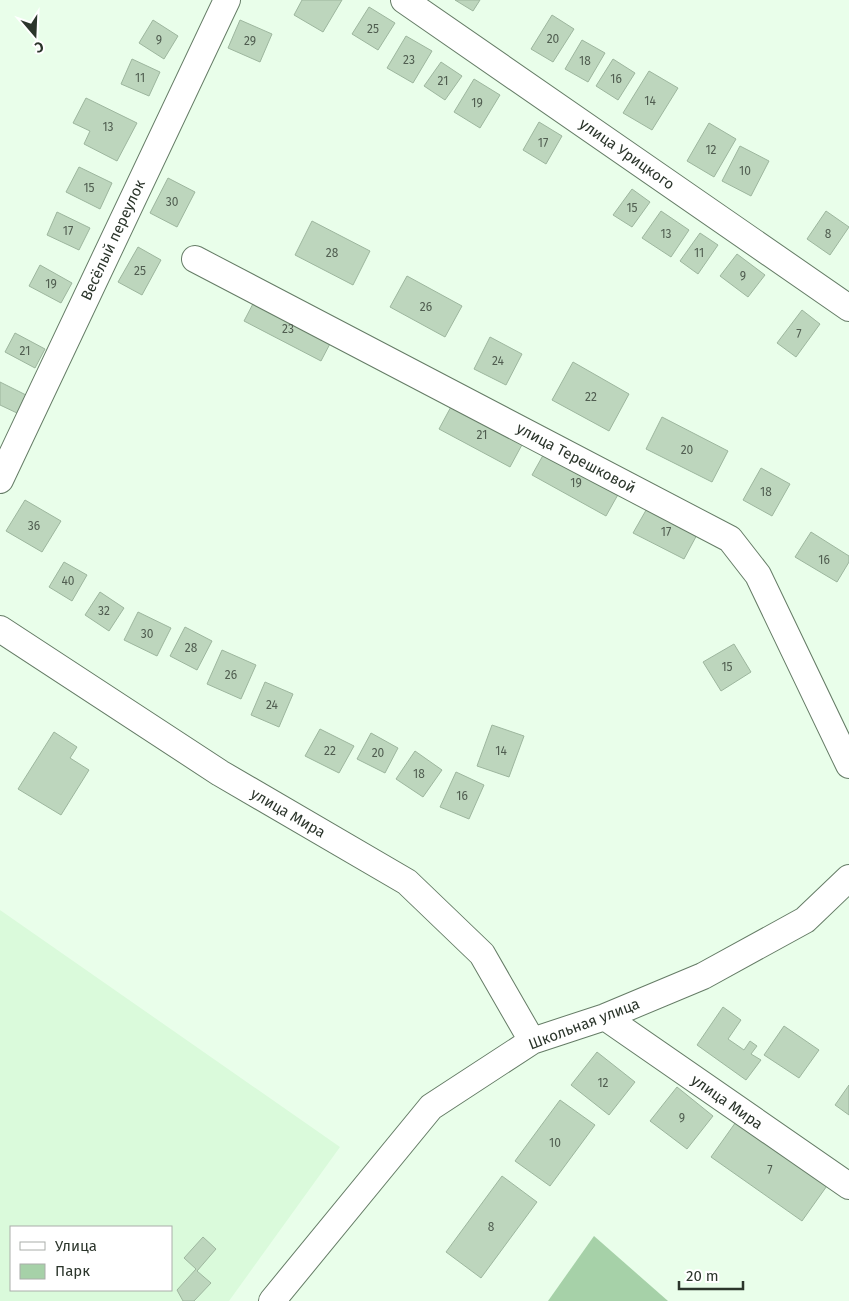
<svg xmlns="http://www.w3.org/2000/svg" width="849" height="1301" font-family="'Fira Sans',sans-serif">
<style>
.built{fill:#dafadb;fill-rule:evenodd}
.green{fill:#a6d1a8}
.building{fill:#bdd6bd;stroke:#9db69e}
.lines{fill:none;stroke-linecap:round;stroke-linejoin:round}
.minor-casing{stroke:#657c66;stroke-width:28}
.minor{stroke:#fff;stroke-width:26}
.labels{text-anchor:middle;stroke-width:4;stroke-linejoin:round;paint-order:stroke}
.number-label{font-size:12px;fill:#505d50}
.street-label{font-size:15px;fill:#2b352b;stroke:#fff}
</style>
<rect width="100%" height="100%" fill="#e9feea"/>
<path class="built" d="M0,910l340,237 -111,154h-229zM11,1227h160v63h-160z"/>
<path class="green" d="M594,1236l74,65h-120z"/>
<path class="building" d="M302,0h40l-19,32 -29,-17z
M455,0h25l-7,11z
M369,7l26,16 -17,27 -26,-16z
M552,15l22,14 -21,33 -22,-13z
M153,20l25,16 -14,23 -25,-16z
M240,20l32,14 -12,28 -32,-14z
M406,36l26,15 -19,32 -26,-15z
M582,40l23,13 -17,29 -23,-13z
M132,59l28,13 -11,24 -28,-12z
M613,59l22,14 -17,27 -22,-14z
M441,62l21,14 -17,24 -21,-14z
M649,71l29,17 -26,42 -29,-17z
M474,79l26,16 -20,33 -26,-16z
M86,98l51,25 -20,38 -33,-17 6,-13 -17,-8z
M539,122l23,14 -16,28 -23,-14z
M709,123l27,16 -22,38 -27,-16z
M740,146l29,15 -18,35 -29,-15z
M79,167l33,16 -12,26 -34,-17z
M168,178l27,14 -18,35 -27,-14z
M632,189l18,13 -18,25 -19,-12z
M661,211l28,19 -18,27 -29,-19z
M826,211l23,16 -19,28 -23,-16z
M57,212l33,16 -11,22 -32,-15z
M312,221l58,30 -17,34 -58,-30z
M700,233l18,12 -20,29 -18,-13z
M138,247l23,13 -19,35 -24,-13z
M737,254l28,21 -17,22 -28,-21z
M40,265l32,18 -11,20 -32,-17z
M407,276l55,30 -17,31 -55,-30z
M256,298l77,40 -12,23 -77,-40z
M802,310l18,14 -24,33 -19,-14z
M15,333l30,16 -10,19 -30,-16z
M490,337l32,17 -16,31 -32,-16z
M573,362l56,32 -20,37 -57,-31z
M0,382l26,13 -9,18 -17,-8z
M453,403l71,38 -14,26 -71,-38z
M662,417l66,34 -16,31 -66,-33z
M546,450l74,41 -14,25 -74,-41z
M761,468l29,16 -18,32 -29,-16z
M25,500l36,21 -19,31 -36,-21z
M649,505l50,26 -15,28 -51,-26z
M811,532l38,24v6l-12,20 -42,-25z
M64,562l23,13 -15,26 -23,-14z
M100,592l24,16 -15,23 -24,-16z
M138,612l33,16 -14,28 -33,-16z
M185,627l27,14 -15,29 -27,-14z
M734,644l17,28 -30,19 -18,-29z
M222,650l34,15 -15,34 -34,-15z
M265,682l28,12 -14,33 -28,-12z
M492,725l32,11 -15,41 -32,-11z
M320,729l34,17 -15,27 -34,-17z
M54,732l23,15 -7,11 19,12 -28,45 -43,-26z
M371,733l27,15 -13,25 -28,-14z
M415,751l27,19 -19,27 -27,-18z
M456,772l28,13 -15,34 -29,-12z
M723,1007l18,13 -13,19 16,11 6,-9 7,5 -6,8 10,6 -15,20 -49,-35z
M784,1026l35,24 -20,28 -35,-23z
M597,1052l38,30 -26,33 -38,-30z
M849,1085v30l-14,-10z
M677,1087l36,29 -26,33 -37,-28z
M560,1100l35,25 -45,61 -35,-25z
M738,1119l91,64 -27,38 -91,-64z
M502,1176l35,26 -56,76 -35,-26z
M203,1237l13,12 -19,22 14,12 -17,18h-11l-6,-11 19,-21 -12,-11z"/>
<g class="lines">
<g class="minor-casing">
<path id="minor" d="M404,0l445,308
M195,259l535,280 28,36 91,190
M0,480l227,-480
M0,629l220,144 187,109 75,72 50,87
M605,1017l244,169
M272,1301l159,-194 101,-66 73,-24 98,-41 102,-56 44,-42"/>
</g>
<use href="#minor" class="minor"/>
</g>
<g class="labels">
<g class="number-label">
<text x="373" y="33">25</text>
<text x="553" y="43">20</text>
<text x="159" y="44">9</text>
<text x="250" y="45">29</text>
<text x="409" y="64">23</text>
<text x="585" y="65">18</text>
<text x="140" y="82">11</text>
<text x="616" y="83">16</text>
<text x="443" y="85">21</text>
<text x="650" y="105">14</text>
<text x="477" y="107">19</text>
<text x="108" y="131">13</text>
<text x="543" y="147">17</text>
<text x="711" y="154">12</text>
<text x="745" y="175">10</text>
<text x="89" y="192">15</text>
<text x="172" y="206">30</text>
<text x="632" y="212">15</text>
<text x="68" y="235">17</text>
<text x="666" y="238">13</text>
<text x="828" y="238">8</text>
<text x="332" y="257">28</text>
<text x="699" y="257">11</text>
<text x="140" y="275">25</text>
<text x="743" y="280">9</text>
<text x="51" y="288">19</text>
<text x="426" y="311">26</text>
<text x="288" y="333">23</text>
<text x="799" y="338">7</text>
<text x="25" y="355">21</text>
<text x="498" y="365">24</text>
<text x="591" y="401">22</text>
<text x="482" y="439">21</text>
<text x="687" y="454">20</text>
<text x="576" y="487">19</text>
<text x="766" y="496">18</text>
<text x="34" y="530">36</text>
<text x="666" y="536">17</text>
<text x="824" y="564">16</text>
<text x="68" y="585">40</text>
<text x="104" y="615">32</text>
<text x="147" y="638">30</text>
<text x="191" y="652">28</text>
<text x="727" y="671">15</text>
<text x="231" y="679">26</text>
<text x="272" y="709">24</text>
<text x="330" y="755">22</text>
<text x="501" y="755">14</text>
<text x="378" y="757">20</text>
<text x="419" y="778">18</text>
<text x="462" y="800">16</text>
<text x="603" y="1087">12</text>
<text x="682" y="1122">9</text>
<text x="555" y="1147">10</text>
<text x="770" y="1174">7</text>
<text x="491" y="1231">8</text>
</g>
<g class="street-label">
<text transform="translate(627 154) rotate(35)" y="5">улица Урицкого</text>
<text transform="translate(113 240) rotate(-65)" y="5">Весёлый переулок</text>
<text transform="translate(576 458) rotate(28)" y="5">улица Терешковой</text>
<text transform="translate(288 813) rotate(30)" y="5">улица Мира</text>
<text transform="translate(584 1024) rotate(-21)" y="5">Школьная улица</text>
<text transform="translate(727 1102) rotate(35)" y="5">улица Мира</text>
</g>
</g>
<rect x="10" y="1226" width="162" height="65" fill="#ffffff" stroke="#aaaeaa"/>
<rect x="20" y="1242" width="25" height="8" fill="#ffffff" stroke="#aaaeaa"/>
<text x="55" y="1251" font-size="15" fill="#2b352b">Улица</text>
<rect x="20" y="1264" width="25" height="15" fill="#a6d1a8" stroke="#aaaeaa"/>
<text x="55" y="1276" font-size="15" fill="#2b352b">Парк</text>
<g transform="translate(35 35) rotate(161)" stroke="#ffffff" stroke-width="4" paint-order="stroke">
<path d="M0-4L9 19L0 12L-9 19Z" fill="#2b352b"/>
<text y="-8" font-size="14" font-weight="bold" text-anchor="middle" fill="#2b352b">С</text>
</g>
<path d="M679 1281v8h64v-8" fill="none" stroke="#2b352b" stroke-width="2.5"/>
<text x="686" y="1281" font-size="15" fill="#2b352b" stroke="#ffffff" stroke-width="4" paint-order="stroke">20 m</text>
</svg>
